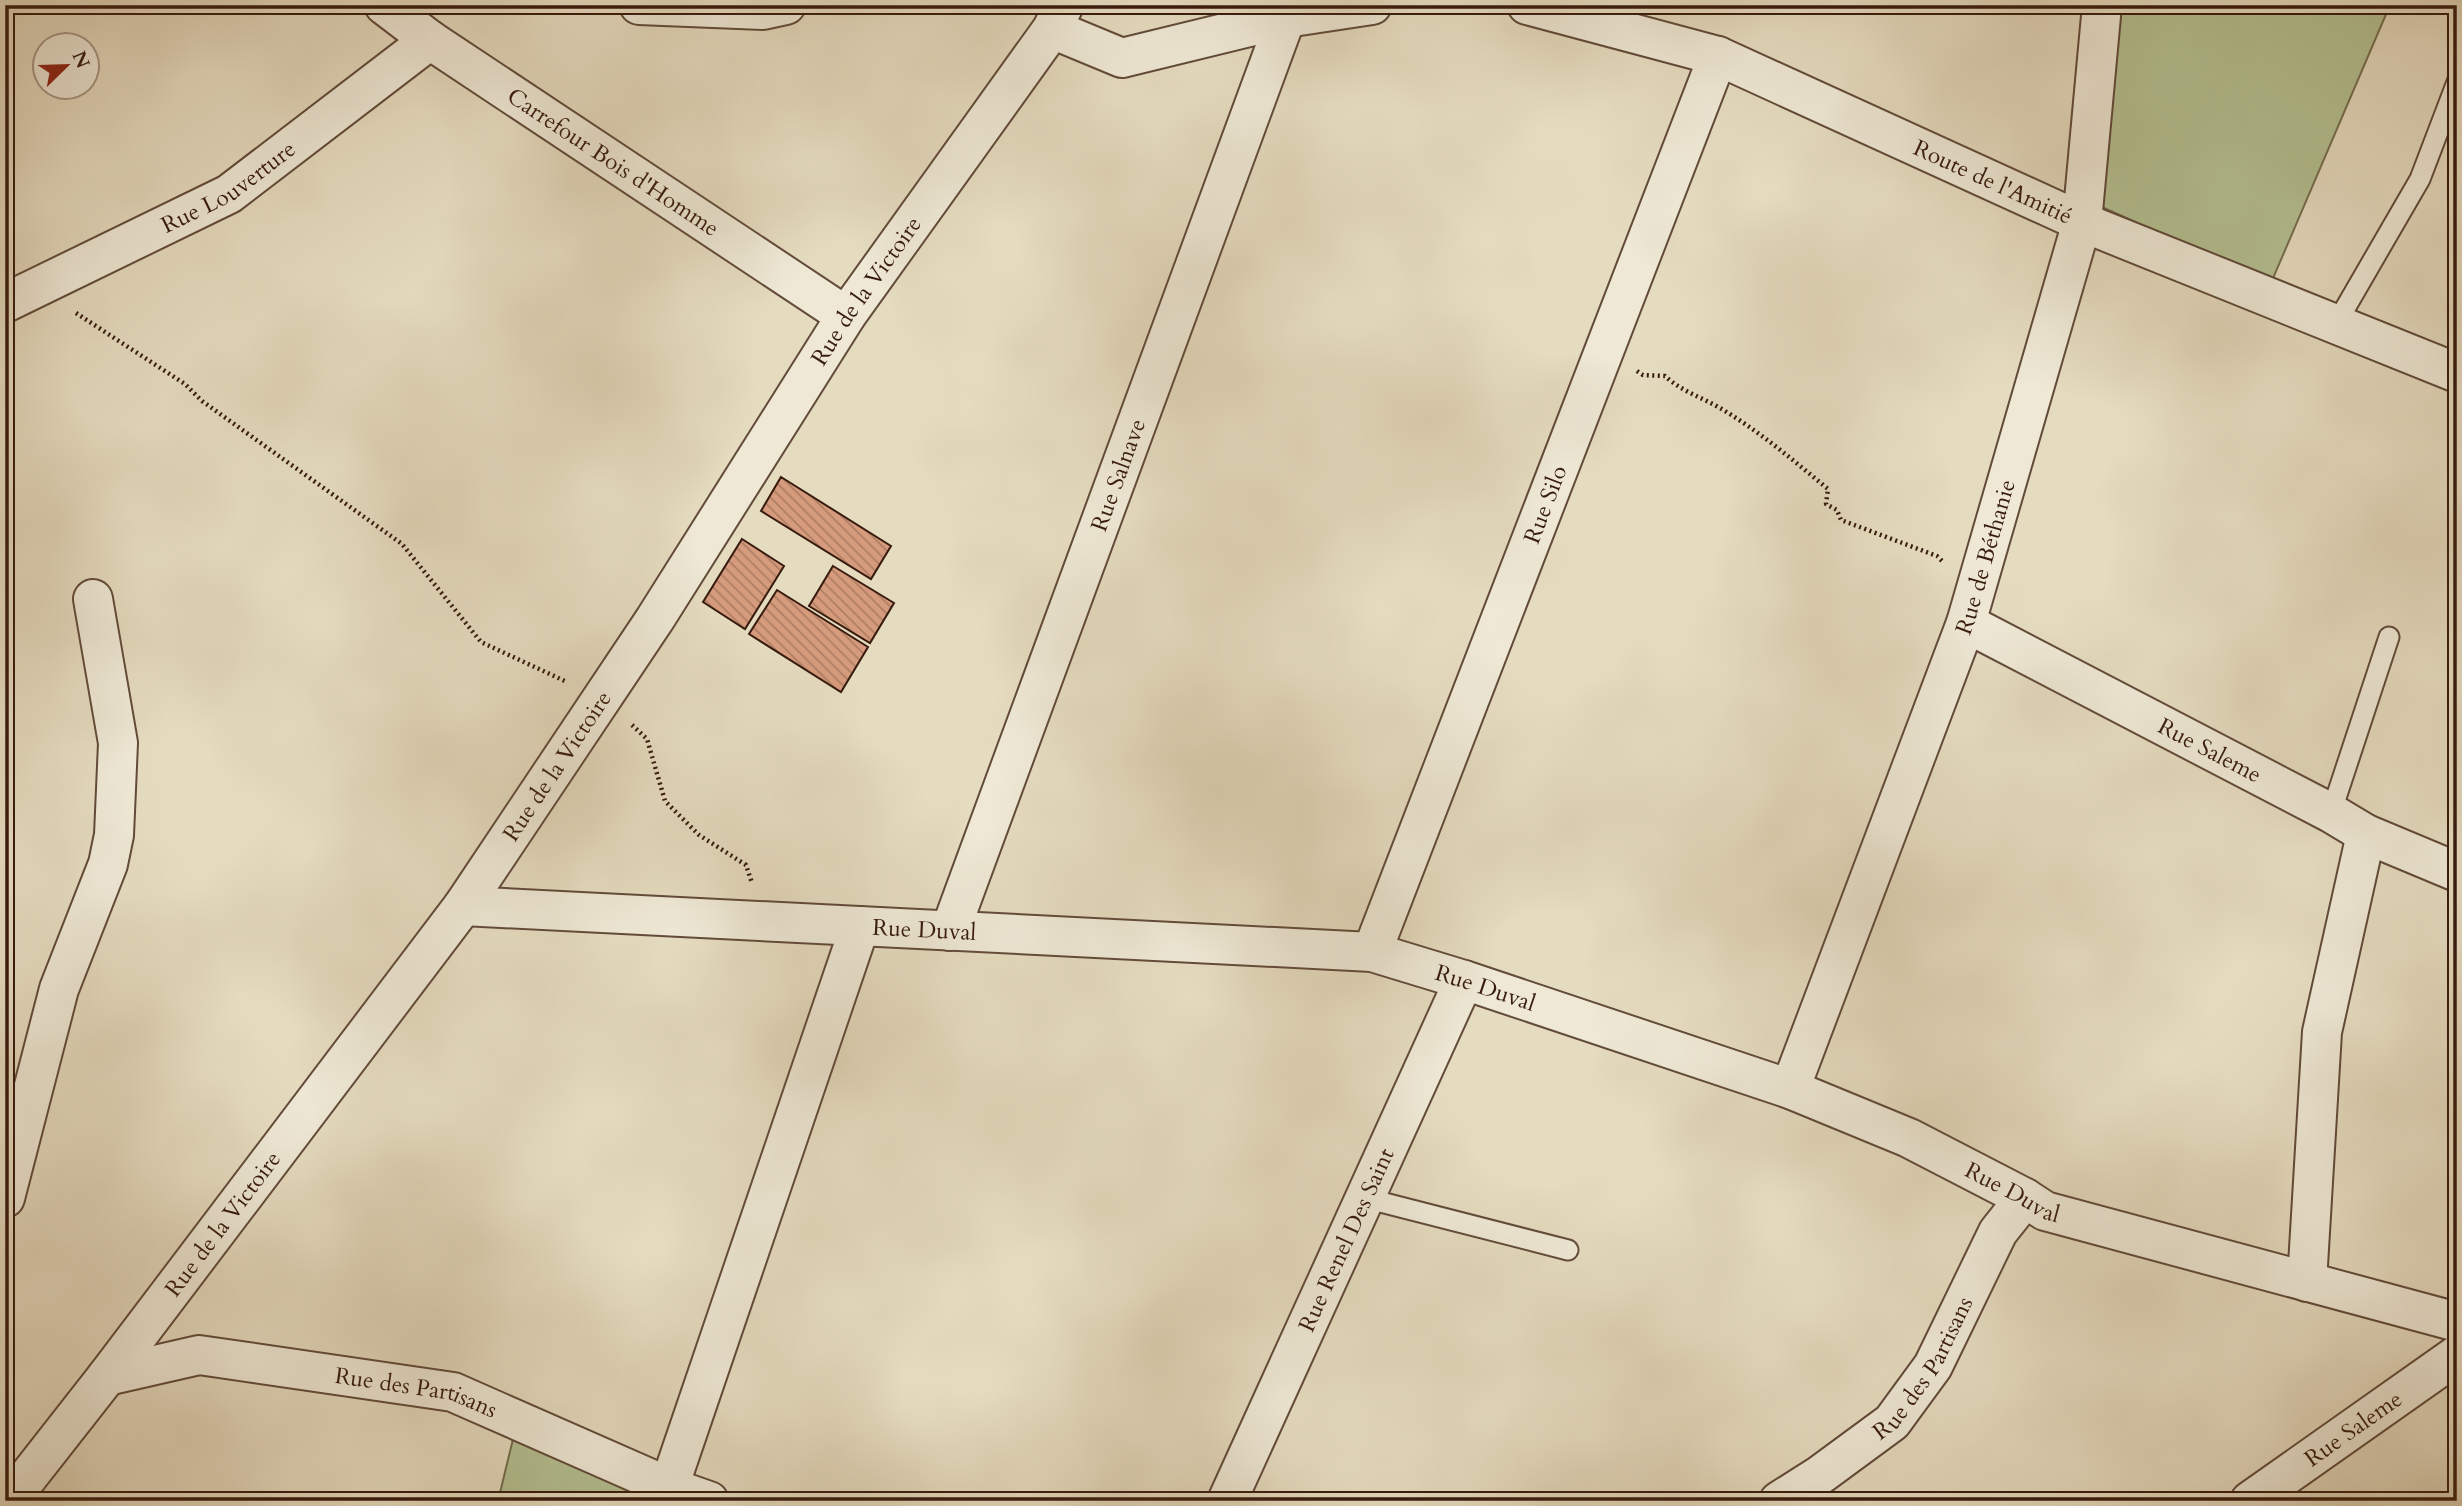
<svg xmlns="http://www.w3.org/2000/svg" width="2462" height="1506" font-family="Cardo,serif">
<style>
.grass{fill:#b4c092;stroke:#766e50;stroke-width:2}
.building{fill:url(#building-back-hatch);stroke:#371b0e;stroke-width:2}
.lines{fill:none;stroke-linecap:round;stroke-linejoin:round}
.lane-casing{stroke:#624b3a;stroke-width:23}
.street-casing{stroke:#624b3a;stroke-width:42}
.path{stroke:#371b0e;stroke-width:4.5;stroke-dasharray:2 3.5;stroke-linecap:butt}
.lane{stroke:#eee8d5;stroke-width:19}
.street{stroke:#eee8d5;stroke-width:38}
.labels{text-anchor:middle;stroke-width:6;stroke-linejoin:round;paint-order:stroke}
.street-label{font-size:23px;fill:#371b0e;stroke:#eee8d5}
</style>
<defs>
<pattern id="building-back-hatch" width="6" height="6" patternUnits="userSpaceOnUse" patternTransform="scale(1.75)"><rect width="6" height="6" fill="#d69b7c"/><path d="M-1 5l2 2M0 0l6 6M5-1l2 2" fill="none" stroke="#ae7e64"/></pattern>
</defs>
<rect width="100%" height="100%" fill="#e5dbbf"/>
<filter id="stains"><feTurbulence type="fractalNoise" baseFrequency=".00286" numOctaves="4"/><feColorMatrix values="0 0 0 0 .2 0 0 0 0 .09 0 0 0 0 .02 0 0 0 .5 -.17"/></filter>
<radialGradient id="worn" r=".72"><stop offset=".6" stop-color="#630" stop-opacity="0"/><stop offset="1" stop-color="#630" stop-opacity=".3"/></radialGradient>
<path class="grass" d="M2120,5h270l-119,278 -178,-80z
M514,1435l157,66h-173z"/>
<path class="building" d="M781,477l110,69 -20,33 -110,-68z
M742,539l42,27 -39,63 -42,-27z
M833,566l61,37 -24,40 -61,-37z
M777,590l91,57 -27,45 -92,-58z"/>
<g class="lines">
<g class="lane-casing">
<path id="lane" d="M2336,324l84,-145 37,-97
M2331,813l58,-176
M1365,1198l203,52"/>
</g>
<g class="street-casing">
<g id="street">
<path id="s1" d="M384,5l46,35 416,276"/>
<path d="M639,5l124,5 23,-5"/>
<path id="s2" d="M1527,5l191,51 364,166 375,151"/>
<path d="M1052,29l70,29 164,-40 86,-13"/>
<path id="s3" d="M5,303l224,-109 201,-154"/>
<path id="s4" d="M1966,623l365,190 35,21 91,38"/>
<path id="s5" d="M463,906l909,46 92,28 326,109 119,49 116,60 20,13 412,111"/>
<path id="s6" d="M950,931l336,-913"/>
<path id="s7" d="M1372,952l346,-896"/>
<path id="s8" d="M1790,1089l176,-466 116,-401 20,-217"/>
<path d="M5,1198l54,-209 49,-125 6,-29 4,-92 -25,-144"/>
<path d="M2307,1282l15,-250 44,-198"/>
<path id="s9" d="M107,1376l92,-21 254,37 216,95 40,14"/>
<path d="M669,1487l191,-561"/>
<path id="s10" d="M9,1501l98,-125 356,-470 192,-287 191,-303 206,-287 12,-24"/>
<path id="s11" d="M1227,1501l237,-521"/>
<path id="s12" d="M1779,1501l41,-26 72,-53 41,-56 65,-134 27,-34"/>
<path id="s13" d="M2250,1501l207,-146"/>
</g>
</g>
<path class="path" d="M76,313l109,71 17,17 200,143 79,98 86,40
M1637,371l6,4 22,1c16,15 36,21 55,32 39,23 73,52 108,81l-2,15 11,6 4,10 96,36 7,7
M632,725l15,14 18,62 34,34 47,30 6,18"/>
<use href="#lane" class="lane"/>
<use href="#street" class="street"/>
</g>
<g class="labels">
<g class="street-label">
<text dy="8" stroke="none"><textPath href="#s1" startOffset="278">Carrefour Bois d'Homme</textPath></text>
<text dy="8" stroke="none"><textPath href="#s2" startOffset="500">Route de l'Amitié</textPath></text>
<text dy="8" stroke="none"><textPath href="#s3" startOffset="252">Rue Louverture</textPath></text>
<text dy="8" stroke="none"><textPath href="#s10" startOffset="1484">Rue de la Victoire</textPath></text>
<text dy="8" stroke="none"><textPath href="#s6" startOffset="486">Rue Salnave</textPath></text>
<text dy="8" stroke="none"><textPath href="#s7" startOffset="480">Rue Silo</textPath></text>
<text dy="8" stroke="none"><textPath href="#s8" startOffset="567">Rue de Béthanie</textPath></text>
<text dy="8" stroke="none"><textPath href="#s4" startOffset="275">Rue Saleme</textPath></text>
<text dy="8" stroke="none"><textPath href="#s10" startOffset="917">Rue de la Victoire</textPath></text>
<text dy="8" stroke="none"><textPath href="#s5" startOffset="462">Rue Duval</textPath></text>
<text dy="8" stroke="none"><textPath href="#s5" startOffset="1029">Rue Duval</textPath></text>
<text dy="8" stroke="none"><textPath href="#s5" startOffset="1596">Rue Duval</textPath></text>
<text dy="8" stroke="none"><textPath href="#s10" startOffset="350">Rue de la Victoire</textPath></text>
<text dy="8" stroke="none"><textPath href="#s11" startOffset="287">Rue Renel Des Saint</textPath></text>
<text dy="8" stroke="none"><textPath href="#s12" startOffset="200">Rue des Partisans</textPath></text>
<text dy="8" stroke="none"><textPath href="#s9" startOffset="315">Rue des Partisans</textPath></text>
<text dy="8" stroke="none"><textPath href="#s13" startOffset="126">Rue Saleme</textPath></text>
</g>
</g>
<rect width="2462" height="1506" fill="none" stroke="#e5dbbf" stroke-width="28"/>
<rect x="7" y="7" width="2448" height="1492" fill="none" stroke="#371b0e" stroke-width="3.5"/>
<rect x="14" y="14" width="2434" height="1478" fill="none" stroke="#371b0e" stroke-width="2"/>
<g transform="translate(66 66) rotate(67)"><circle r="33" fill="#eee8d5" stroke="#a59685" stroke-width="2"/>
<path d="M0-5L12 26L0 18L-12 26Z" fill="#8f2418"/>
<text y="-10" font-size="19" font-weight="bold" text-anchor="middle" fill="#371b0e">N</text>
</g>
<rect width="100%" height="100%" filter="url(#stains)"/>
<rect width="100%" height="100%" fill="url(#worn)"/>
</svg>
